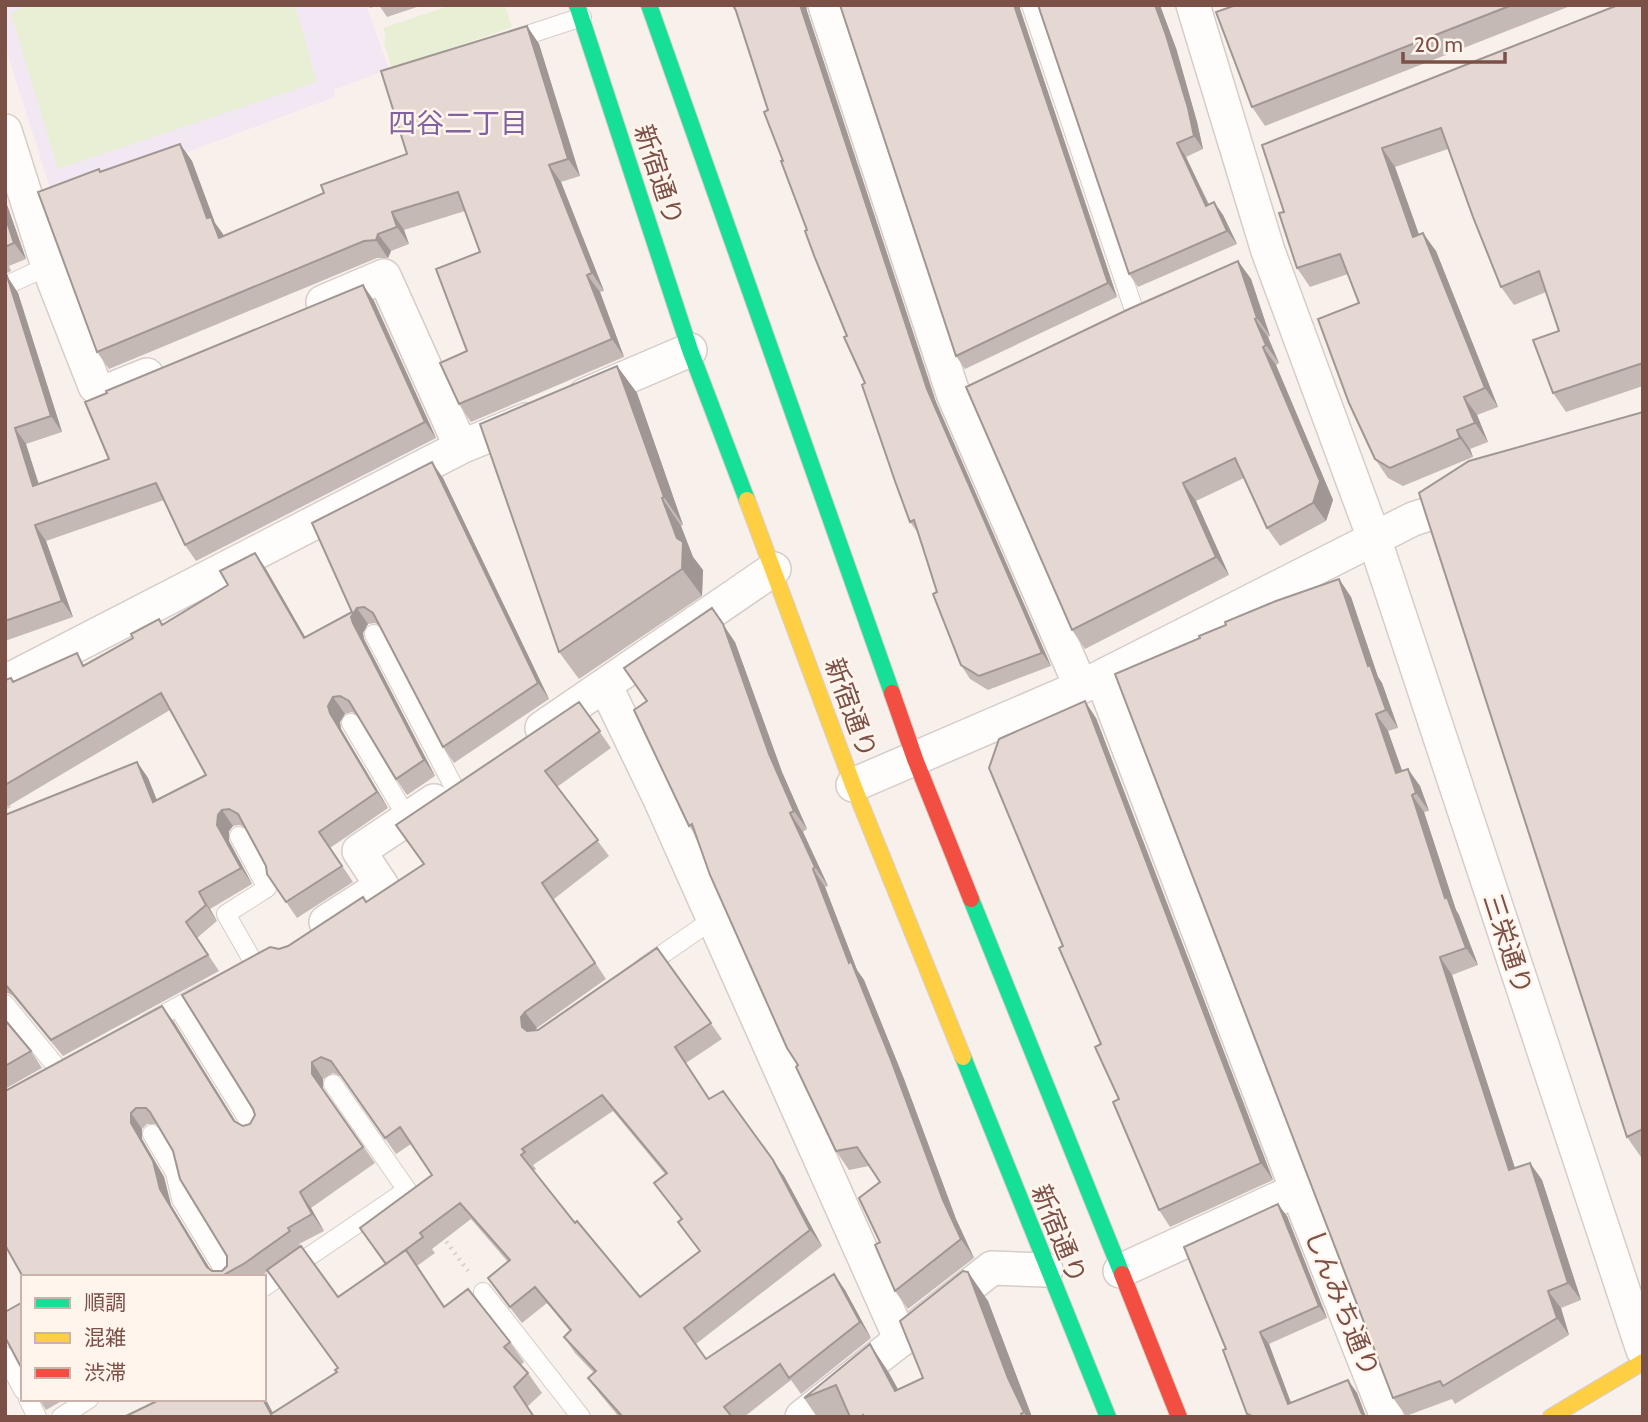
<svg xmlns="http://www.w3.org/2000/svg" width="1648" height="1422" font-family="Cabin,'Noto Sans JP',sans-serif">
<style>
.education{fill:#f2e8f4}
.green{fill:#e8efd4}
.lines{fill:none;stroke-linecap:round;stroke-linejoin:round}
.lane-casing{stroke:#d7ccc8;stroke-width:20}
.street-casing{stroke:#d7ccc8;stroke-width:36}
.fast-casing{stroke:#d9cec8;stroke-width:18}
.slow-casing{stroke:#d9cec8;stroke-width:18}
.jam-casing{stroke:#d9cec8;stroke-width:18}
.path{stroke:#dcd0cc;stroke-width:4.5;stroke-dasharray:2 5;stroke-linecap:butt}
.lane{stroke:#fefdfc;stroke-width:18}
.street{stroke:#fefdfc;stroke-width:33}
.fast{stroke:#16e098;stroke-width:16}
.slow{stroke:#ffcf43;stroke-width:16}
.jam{stroke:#f24e42;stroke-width:16}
.wall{fill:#c5b9b5;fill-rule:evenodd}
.shaded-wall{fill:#a09693}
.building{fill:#e5d7d2;stroke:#a09693;stroke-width:2;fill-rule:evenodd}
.labels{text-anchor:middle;stroke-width:5;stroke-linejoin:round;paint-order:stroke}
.street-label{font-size:26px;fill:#7b5047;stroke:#fff5ed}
.neighbourhood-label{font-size:28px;fill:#7f629e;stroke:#fff5ed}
</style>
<rect width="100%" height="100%" fill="#f8f1eb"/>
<path class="education" d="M5,5h361l23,64 -55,21 1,7 -241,90 -41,10 -48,-150z"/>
<path class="green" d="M26,5h269l22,77 -259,87 -47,-155z
M452,5h53l7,22 -120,42 -8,-26 2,-6 -3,-9z"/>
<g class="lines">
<g class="lane-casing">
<path id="lane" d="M1031,5l103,305
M512,40l70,-23
M5,286l43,-20
M374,634l80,153
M351,723l57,96
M239,836l28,52 -41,26 29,51
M644,967l68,-47
M5,1004l55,67
M178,1007l77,124
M148,1023l58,-32
M152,1134l23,39 6,26 47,78
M264,1287l143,-97 -74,-106
M483,1292l98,125
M5,1356l18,34
M28,1399l9,18
M61,1417l28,-18"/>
</g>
<g class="street-casing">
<path id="street" d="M825,5l129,391 127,291
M1193,5l75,246 106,287 269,812
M5,131l43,135 47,120 12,5 40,-16
M323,302l61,-26 77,171 65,-27
M585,395l105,-45
M1099,678l9,16 189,496 -177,81
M5,682l456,-235
M605,685l55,114 241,541
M542,728l232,-159
M853,785l228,-98 332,-168 57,-18
M326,922l56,-36 -23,-35 75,-50
M1297,1190l90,227
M802,1417l190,-149 54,2"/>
</g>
<g class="fast-casing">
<path id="fast" d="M577,5l113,345 57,150
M649,5l243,688
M971,899l151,375
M963,1057l145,360"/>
</g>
<g class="slow-casing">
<path id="slow" d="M747,500l106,285 110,272
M1551,1417l92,-55"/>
</g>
<g class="jam-casing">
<path id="jam" d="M892,693l23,66 56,140
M1122,1274l57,143"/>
</g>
<path class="path" d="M5,800l9,17
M442,1236l26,35"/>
<use href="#lane" class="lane"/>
<use href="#street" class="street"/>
<use href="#fast" class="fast"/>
<use href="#slow" class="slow"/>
<use href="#jam" class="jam"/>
</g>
<path class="wall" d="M368,5h11l-9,3z
M379,5h44l-36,12z
M840,5h180v4l97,288 -152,72 -9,-13z
M1236,5h337l-308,121 -13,-19z
M1643,5v381l-77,26 -13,-19 6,-62 -13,-39 -32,13 -13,-18 -53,-138 -53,18 24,67 17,17 62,156 -21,8 11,27 -18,7 3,8 -70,29 -15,-8 -13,-19 -16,-156 -11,-29 -38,13 -13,-19 -13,-56 -22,-67z
M736,11h71l129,391 115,264 -63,24 -18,-11 -9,-14 -43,-132 -8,-11 -45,-139 -58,-153 -24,-69 -15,-51z
M527,26l12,18 41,132 -19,6 43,109 -4,1 24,65 -153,65 -12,-18 21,-152 -15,-41 -61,19 5,14 -18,7 -3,7h-11l-268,111 -12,-17 4,-180 79,-28 12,17 23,62 9,13 100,-43 83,-39z
M1176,48l21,74 6,27 -17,8 23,47 5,-2 9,13 14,29 -99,43 -9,-13z
M5,199l21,60 -17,7 2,5 -6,3z
M1238,261l13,18 19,57 -2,1 11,26 -3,2 57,135 -7,21 -46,25 -13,-18 -23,-50 -48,23 33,74 -144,74 -13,-19z
M7,276l11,17 44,139 -36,12 13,40 70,-25 254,-174 11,16 62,137 -240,123 -11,-16 -21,-45 -118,41 27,76 -68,24v-364z
M617,366l20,27 46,132 -2,1 12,31 10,13 -1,26 -123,83 -20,-27z
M1643,412v748l-16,-23z
M443,478l106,221 -95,64 -11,-16 -63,-121 -5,-3 -7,1 -5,9 1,6 71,137 -28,19 -11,-16 -38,-63 -6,-4 -7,2 -5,8 1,7 47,79 -58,40 23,34 -56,36 -30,-44 -1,-8 -21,-38 -5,-3 -7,1 -4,5v10l23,43 -42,25 7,12 -20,17 22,33 -156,85 -50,-60 -5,-3 -3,1v-179l132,-53 11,16 9,22 49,-25 -36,-65 -165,98v-128l6,-2 3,4 71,-18 78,-40 65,-39 27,-32 11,16 39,68 47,-25z
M1339,579l12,18 27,80 4,6 16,45 -10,3 14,40 18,15 9,25 -5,1 32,98 3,5 19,50 -26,10 63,193 15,-5 12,17 39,120 -20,8 8,27 -114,69 -3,-5 -46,17 -13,-18z
M735,642l47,130 25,57 -4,3 25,54 -3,1 32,83 7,10 40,99 52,140 18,39 -66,51 -13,-18 -15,-49v-60l-11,-16 -20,4 -13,-19 -140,-316 -7,-9 -42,-125z
M579,702l32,46 -54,39 52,69 -55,43 52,80 -69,49 -3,3 4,-1 119,-82 65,91 -36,24 23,35 75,78 38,70 -126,98 10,15 128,-85 11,16 26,48 -70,56 -10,-14 -47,37h-125l-19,-23 -12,-16 6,-5 -19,-20 -11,-16 6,-6 -23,-28 -25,20 -23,-29 -11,-16 20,-16 -37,-43 -39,30 3,4 -18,13 28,41 65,35 14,20 -3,3 7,8 14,20 -15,14 -403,10 140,-21 9,17 64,-41 1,-3 -70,-98 -8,6h-237l151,-255 62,100 7,4 7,-2 5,-9 24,-166 9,-3 78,-44 58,-38zM333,1073l9,4 54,77 15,-10 21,31 -46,89 -48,33 -39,-53 25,-13 -13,-23 64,-45 -52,-73v-11zM613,1111l52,63 -11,9 27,36 -3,3 22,29 -60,46 -65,-74 -42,-52 3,-2 -3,-4zM147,1124h10l16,27 54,105v10l-5,5h-10l-2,-1 -39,-65 -7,-28 -22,-38v-10z
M1096,718l177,462 -103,47 -11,-17 -40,-111 -18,-55 -38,-98z
M5,1020l26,31 11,17 -37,21z
M1287,1216l40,102 -58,26 22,59 57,-23 9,13 9,24h-117l-2,-3 -21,-65z
M968,1272l20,29 44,116h-215l-13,-19 66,-54 19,29 9,16 25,-11z
M39,1399h26l-19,11z"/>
<path class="shaded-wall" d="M800,5h6l1,6 129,391 115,264 -9,-13 -115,-264z
M1014,5h6v4l97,288 -9,-14z
M1155,5h5l16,43 21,74 6,27 -9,-13z
M527,26l12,18 41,132 -12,-17z
M1177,143l9,14 29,62 -9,-13z
M180,144l12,17 23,62 8,11 8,22 -12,-18 -12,-20z
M1382,148l13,19 31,88 -13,-18z
M549,165l12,17 43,109 -12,-18z
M5,199l21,60 -12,-16 -9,-27z
M1214,202l9,13 14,29 -10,-13z
M392,212l12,18 5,14 -12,-17z
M1423,233l13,18 62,156 -13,-19z
M378,234l13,17 -3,7 -12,-18z
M1238,261l13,18 19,57 -13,-18z
M587,275l13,17 24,65 -12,-18z
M7,276l11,17 44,139 -11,-16z
M363,285l11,16 62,137 -11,-16z
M1255,319l13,18 11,26 -13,-18z
M1263,347l13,18 57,135 -7,21 -13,-18z
M617,366l20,27 46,132 -19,-28z
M1464,397l13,18 11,27 -13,-19z
M15,428l11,16 18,58 -11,-16z
M1457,430l13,19 3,8 -13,-19z
M432,462l11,16 106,221 -11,-16z
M1183,483l13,18 33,74 -13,-18z
M662,498l19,28 12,31 10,13 -1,26 -20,-27 -5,-31z
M35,525l11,16 27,76 -11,-16z
M255,553l11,16 49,85 -11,-16z
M1339,579l12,18 27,80 4,6 16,45 -12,-18 -18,-44z
M357,608l11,16 -5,9 1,6 71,137 -11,-16 -71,-137 -2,-6z
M712,608l23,34 47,130 25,57 -13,-18 -25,-57z
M333,697l12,17 -5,8 1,7 47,79 -11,-16 -47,-79 -2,-7z
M1085,701l11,17 177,462 -12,-17z
M1376,714l12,17 21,59 -13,-17z
M137,762l11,16 16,40 -11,-16z
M1408,769l12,17 9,25 -13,-18z
M1412,795l12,17 32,98 3,5 19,50 -12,-17 -21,-50z
M222,810l11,16 -4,5v10l23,43 -11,-16 -24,-43 1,-10z
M790,813l13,19 25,54 -13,-19z
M813,869l12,18 32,83 7,10 40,99 52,140 18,39 -13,-19 -18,-39 -94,-237z
M199,892l11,17 7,12 -11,-16z
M1440,957l12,18 69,212 -12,-17z
M162,1006l12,16 71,115 -11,-16z
M525,1012l12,16 -4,5v10l-11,-16 -1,-10z
M312,1062l11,17v11l52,73 -63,-89z
M131,1113l11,16v10l22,38 7,28 44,72 -8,-10 -47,-78 -29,-66z
M773,1160l11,16 38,70 -12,-16z
M1530,1163l12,17 39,120 -13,-17z
M300,1192l11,16 13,23 -12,-17z
M1278,1204l9,12 40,102 -8,-12z
M968,1272l20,29 44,116h-5l-3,-5 -16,-34z
M834,1274l11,16 26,48 -11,-16z
M1548,1291l13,17 8,27 -12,-17z
M1260,1332l9,12 27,72 -8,-12z
M870,1344l19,29 24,44 -18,-26z
M1348,1380l9,13 9,24h-2l-3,-5z
M264,1396l11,21h-2l-10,-18h1z"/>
<path class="building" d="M733,5h67l127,384 115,264 -63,23 -18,-11 -28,-71 4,-2 -23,-72 -4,2 -14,-38 -34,-99 3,-2 -21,-46 3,-1 -32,-78 -10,-27 2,-1 -26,-69h2l-19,-49 4,-2 -32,-99z
M840,5h174l94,278 -152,73z
M1038,5h117l11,30 22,73 6,28 -17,7 29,63 8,-4 13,29 -98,43z
M1236,5h276l-260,102 -36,-95z
M1618,5h25v358l-90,30 -20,-53 26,-9 -20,-60 -38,16 -28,-70 -32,-89 -59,20 31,89 10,-4 62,155 -21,9 11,26 -18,7 3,8 -70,30 -15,-9 -26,-56 -31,-84 41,-16 -19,-49 -43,14 -18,-55 5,-1 -22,-67z
M527,26l41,133 -19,6 43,108 -5,2 25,64 -153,65 -19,-41 27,-12 -31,-82 44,-17 -22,-60 -66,20 5,15 -19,7 -2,6 -12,1 -267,111 -59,-160 61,-23 1,3 80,-28 27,74 4,-1 8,21 105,-45 -3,-8 86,-31 -26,-83z
M5,216l9,27 -9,4z
M1238,261l19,57 -2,1 11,26 -3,2 57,134 -7,22 -46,25 -32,-70 -52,25 33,74 -144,73 -106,-243 163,-78z
M7,276l44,140 -36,12 18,58 76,-27 -24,-57 22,-9 -1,-2 257,-106 62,137 -240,123 -29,-62 -121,42 27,76 -57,20v-344z
M617,366l47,131 -2,1 15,40 6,4 -1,27 -123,83 -79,-228z
M1643,412v717l-16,8 -208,-644 50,-32z
M432,462l106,221 -95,64 -70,-134 -9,-6 -7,1 -6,9 2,6 71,137 -28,19 -47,-78 -9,-5 -7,1 -5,9 2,7 47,79 -58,40 23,34 -56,36 -19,-28 -1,-8 -28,-52 -9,-5 -7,1 -4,5 -1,10 24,43 -42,24 7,13 -20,17 22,33 -157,85 -46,-56v-169l132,-53 16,40 53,-27 -45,-82 -156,92v-105l6,-2 2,4 64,-29 6,13 50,-28 -2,-4 28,-15 3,6 66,-40 -8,-14 35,-18 49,85 48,-26 -40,-89z
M1339,579l29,87 2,-1 16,45 -10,4 20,59 12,-4 8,24 -4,2 33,103 2,-1 19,51 -26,9 69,213 21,-7 38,120 -20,8 9,27 -114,68 -3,-5 -47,17 -278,-724 85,-36 -1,-2 27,-11 -1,-3 51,-21z
M712,608l11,16 46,130 25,57 -4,2 25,54 -2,2 36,94 2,-2 40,99 52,140 18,39 -66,52 -20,-46 5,-3 -21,-44 21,-16 -23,-35 -21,4 -40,-84 2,-2 -11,-17 -77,-173 -18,-51 -3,2 -55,-116 13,-9 -23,-33z
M1085,701l176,462 -102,47 -46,-108 6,-3 -24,-52 6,-3 -42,-96 4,-2 -74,-178 10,-29z
M579,702l21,29 -55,40 53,69 -56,43 53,80 -70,49 -4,5 1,10 5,4 11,-1 119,-82 54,75 -36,24 34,52 14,-8 50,69 37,70 -126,98 22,31 128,-85 26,48 -71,56 -9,-14 -56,43 8,10h-113l2,-2 -33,-37 8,-7 -32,-34 7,-7 -36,-43 -25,20 -22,-29 22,-18 -50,-57 -40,30 3,4 -37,27 -26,-36 72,-53 -32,-48 -15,11 -54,-77 -10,-4 -9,5v12l51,73 -63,45 12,22 -24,14 2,3 -45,32 -25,14h-197l-18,-32v-154l157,-85 72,115 9,5 7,-2 5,-9 -2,-6 -71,-114 88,-48 9,2 9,-3 75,-49 3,5 58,-38 -28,-39zM602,1095l65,78 -13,10 28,36 -4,3 22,29 -60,46 -63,-76 -2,2 -54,-68 4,-3 -3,-3zM136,1108h10l4,4 23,39 7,28 47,77v10l-5,5h-10l-5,-4 -47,-78 -7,-28 -22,-38v-10z
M5,1020l26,31 -26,15z
M1278,1204l41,102 -59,26 28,72 60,-24 13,32 3,5h-110l-7,-3 -24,-64 3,-1 -42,-102z
M301,1246l37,51 68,-47 38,57 24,-18 42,53 -6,5 24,26 -14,14 20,30h-410l33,-16 -1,-2h107l8,15 66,-42 -2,-2 3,-2 -71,-98z
M963,1271l5,1 40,106 16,34 -3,2 1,3h-158l-1,-2 -2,2h-11l-14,-32 -32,13 66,-54 25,47 28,-13 -23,-57z
M23,1302v69l-18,-34v-25z"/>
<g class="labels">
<g class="street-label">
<text transform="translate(659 175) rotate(72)" y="9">新宿通り</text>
<text transform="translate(851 708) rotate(70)" y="9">新宿通り</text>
<text transform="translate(1508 944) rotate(72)" y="9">三栄通り</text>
<text transform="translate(1059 1234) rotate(68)" y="9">新宿通り</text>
<text transform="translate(1342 1303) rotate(68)" y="9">しんみち通り</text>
</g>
<g class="neighbourhood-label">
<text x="458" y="133">四谷二丁目</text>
</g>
</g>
<rect width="1648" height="1422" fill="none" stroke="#7b5047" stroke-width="14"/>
<rect x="21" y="1275" width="245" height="126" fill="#fff5ed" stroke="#cab3ab" stroke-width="2"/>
<rect x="35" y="1298" width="35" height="10" fill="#16e098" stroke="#cab3ab" stroke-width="2"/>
<text x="84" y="1310" font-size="21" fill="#7b5047">順調</text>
<rect x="35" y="1333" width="35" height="10" fill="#ffcf43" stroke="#cab3ab" stroke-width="2"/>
<text x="84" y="1345" font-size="21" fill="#7b5047">混雑</text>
<rect x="35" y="1368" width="35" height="10" fill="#f24e42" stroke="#cab3ab" stroke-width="2"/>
<text x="84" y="1380" font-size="21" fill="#7b5047">渋滞</text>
<path d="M1403 52v10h102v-10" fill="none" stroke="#7b5047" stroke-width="3.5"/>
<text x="1414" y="52" font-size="21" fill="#7b5047" stroke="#fff5ed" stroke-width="5" paint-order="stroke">20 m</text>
</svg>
